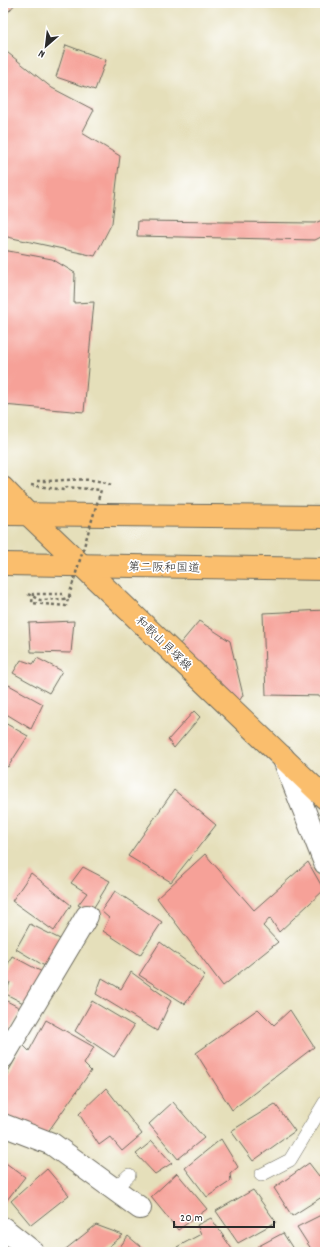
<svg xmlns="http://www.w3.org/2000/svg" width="328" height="1255" font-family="Dekko,'Klee One',sans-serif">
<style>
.building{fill:#f6a198}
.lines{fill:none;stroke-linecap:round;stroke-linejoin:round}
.service-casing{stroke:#6c6a5d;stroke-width:14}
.minor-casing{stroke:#6c6a5d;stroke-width:24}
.primary-casing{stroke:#6c6a5d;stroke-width:24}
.trunk-casing{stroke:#6c6a5d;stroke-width:24}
.path{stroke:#6c6a5d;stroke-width:2.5;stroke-dasharray:3 3;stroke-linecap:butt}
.service{stroke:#fff;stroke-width:13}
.minor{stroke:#fff;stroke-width:22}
.primary{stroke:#fabe6d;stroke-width:22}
.trunk{stroke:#fabe6d;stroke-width:22}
.path-bridge{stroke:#6c6a5d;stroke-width:2.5;stroke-dasharray:3 3;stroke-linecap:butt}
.labels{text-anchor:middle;stroke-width:3.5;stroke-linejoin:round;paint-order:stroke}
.street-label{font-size:12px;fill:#2b2b2b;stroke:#fff}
</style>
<rect width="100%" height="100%" fill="#fff"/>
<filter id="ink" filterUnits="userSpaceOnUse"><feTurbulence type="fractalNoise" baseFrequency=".025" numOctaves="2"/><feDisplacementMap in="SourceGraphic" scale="8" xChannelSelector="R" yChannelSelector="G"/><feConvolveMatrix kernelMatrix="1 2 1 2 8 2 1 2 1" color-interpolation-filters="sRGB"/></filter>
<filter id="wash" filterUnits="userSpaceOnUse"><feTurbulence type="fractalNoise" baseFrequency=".012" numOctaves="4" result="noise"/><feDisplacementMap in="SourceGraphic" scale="16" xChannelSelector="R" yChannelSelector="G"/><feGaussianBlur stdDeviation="0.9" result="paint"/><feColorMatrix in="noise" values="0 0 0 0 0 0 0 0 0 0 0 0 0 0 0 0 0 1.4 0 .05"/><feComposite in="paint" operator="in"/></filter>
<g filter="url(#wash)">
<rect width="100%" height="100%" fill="#e5dfba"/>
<g id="blocks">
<path class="building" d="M3,3h13l-13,15z
M66,45l40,15 -11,30 -39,-13z
M3,49l49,39 42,22 -12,23 38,23 -8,67 -17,33 -92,-20z
M325,219v16l-10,5 -178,-4 1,-15 177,2z
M3,250l49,9 23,14 -1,30 20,-1 -10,110 -81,-7z
M325,610v86l-59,-1 -3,-82z
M74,621l-3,32 -40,-1 -2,-29z
M199,621l31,20 13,54 -5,8 -59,-58z
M37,658l25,13 -13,22 -36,-20 8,-13 12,4z
M9,685l34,19 -12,25 -28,-17v-18z
M194,711l6,6 -26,31 -6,-8z
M3,722l25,14 -20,31 -5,-3z
M174,790l42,35 -45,57 -43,-26z
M205,854l49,56 54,-48 16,28 -45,42 -9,-14 -7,8 15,16 -55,44 -66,-88z
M83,867l27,14 -19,31 -13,-7 9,-12 -16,-10z
M31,873l40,32 -17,26 -42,-30z
M115,891l47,31 -22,33 -37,-24 6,-13 -8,-7z
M30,924l34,17 -16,27 -32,-19z
M160,942l45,33 -20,29 -46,-29z
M12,956l32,17 -17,32 -21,-11 4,-12 -7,-5v-3z
M131,972l40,29 -14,30 -61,-37 6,-16 19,11z
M3,999l19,10 -19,32z
M92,1001l42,25 -20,31 -39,-26z
M258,1009l16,16 16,-15 24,37 -82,63 -36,-57z
M46,1020l48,27 -10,17 7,7 -46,65 -42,-21v-34l20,-36 6,6z
M106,1088l36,46 -20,17 -12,-14 -11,8 -20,-31z
M173,1102l31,36 -26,21 -29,-35z
M275,1104l20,27 -42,30 -22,-30z
M221,1139l17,28 -8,7 1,7 -24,16 -22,-29z
M152,1141l20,22 -17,11 -19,-20z
M3,1161l22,16 -22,28z
M309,1163l10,13 6,-4v23l-33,21 -18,-28z
M47,1169l22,26 -38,30 -20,-24z
M177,1173l30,36 -29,21 -27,-33z
M253,1190l23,32 -38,21 -22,-32z
M325,1213v39h-12l-16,-25z
M211,1218l23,34h-53l-4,-5 24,-13 -4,-9z
M96,1225l27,10 -21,17h-40z
M283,1233l12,19h-35l-3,-5z
M128,1236l19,16h-31z"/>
</g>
</g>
<g filter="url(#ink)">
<use href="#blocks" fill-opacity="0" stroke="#6c6a5d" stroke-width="1"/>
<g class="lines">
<g class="service-casing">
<path id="service" d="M261,1175l29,-15 35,-58
M114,1189l15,-14"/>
</g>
<g class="minor-casing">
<path id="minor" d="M283,757l42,106
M3,1057l84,-141
M3,1125l49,19 88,64
M3,1228l30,24"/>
</g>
<g class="primary-casing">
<path id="primary" d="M3,488l25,26 297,284"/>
</g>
<g class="trunk-casing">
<path id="trunk" d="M3,514l322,3
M3,564l322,5"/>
</g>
<path class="path" d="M37,481c23,1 52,-6 74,4
M28,594l12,6 24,-1 7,-3"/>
<use href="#service" class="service"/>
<use href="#minor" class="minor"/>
<use href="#primary" class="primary"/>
<use href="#trunk" class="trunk"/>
<path class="path-bridge" d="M31,485l33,5 3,-3 34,3 -35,116 -34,-3 1,-9h30"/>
</g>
</g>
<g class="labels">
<g class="street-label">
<text transform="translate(164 567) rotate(1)" y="4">第二阪和国道</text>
<text transform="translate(164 643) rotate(44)" y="4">和歌山貝塚線</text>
</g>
</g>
<rect width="328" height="1255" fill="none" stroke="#fff" stroke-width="16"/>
<g transform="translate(46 46) rotate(208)" stroke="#ffffff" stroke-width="3" paint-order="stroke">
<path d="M0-3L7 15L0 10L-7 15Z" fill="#2b2b2b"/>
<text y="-6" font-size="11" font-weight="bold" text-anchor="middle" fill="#2b2b2b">N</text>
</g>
<path d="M174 1221v6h100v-6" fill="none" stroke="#2b2b2b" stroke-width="2"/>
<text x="180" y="1221" font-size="12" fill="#2b2b2b" stroke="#ffffff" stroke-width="3" paint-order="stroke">20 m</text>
</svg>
